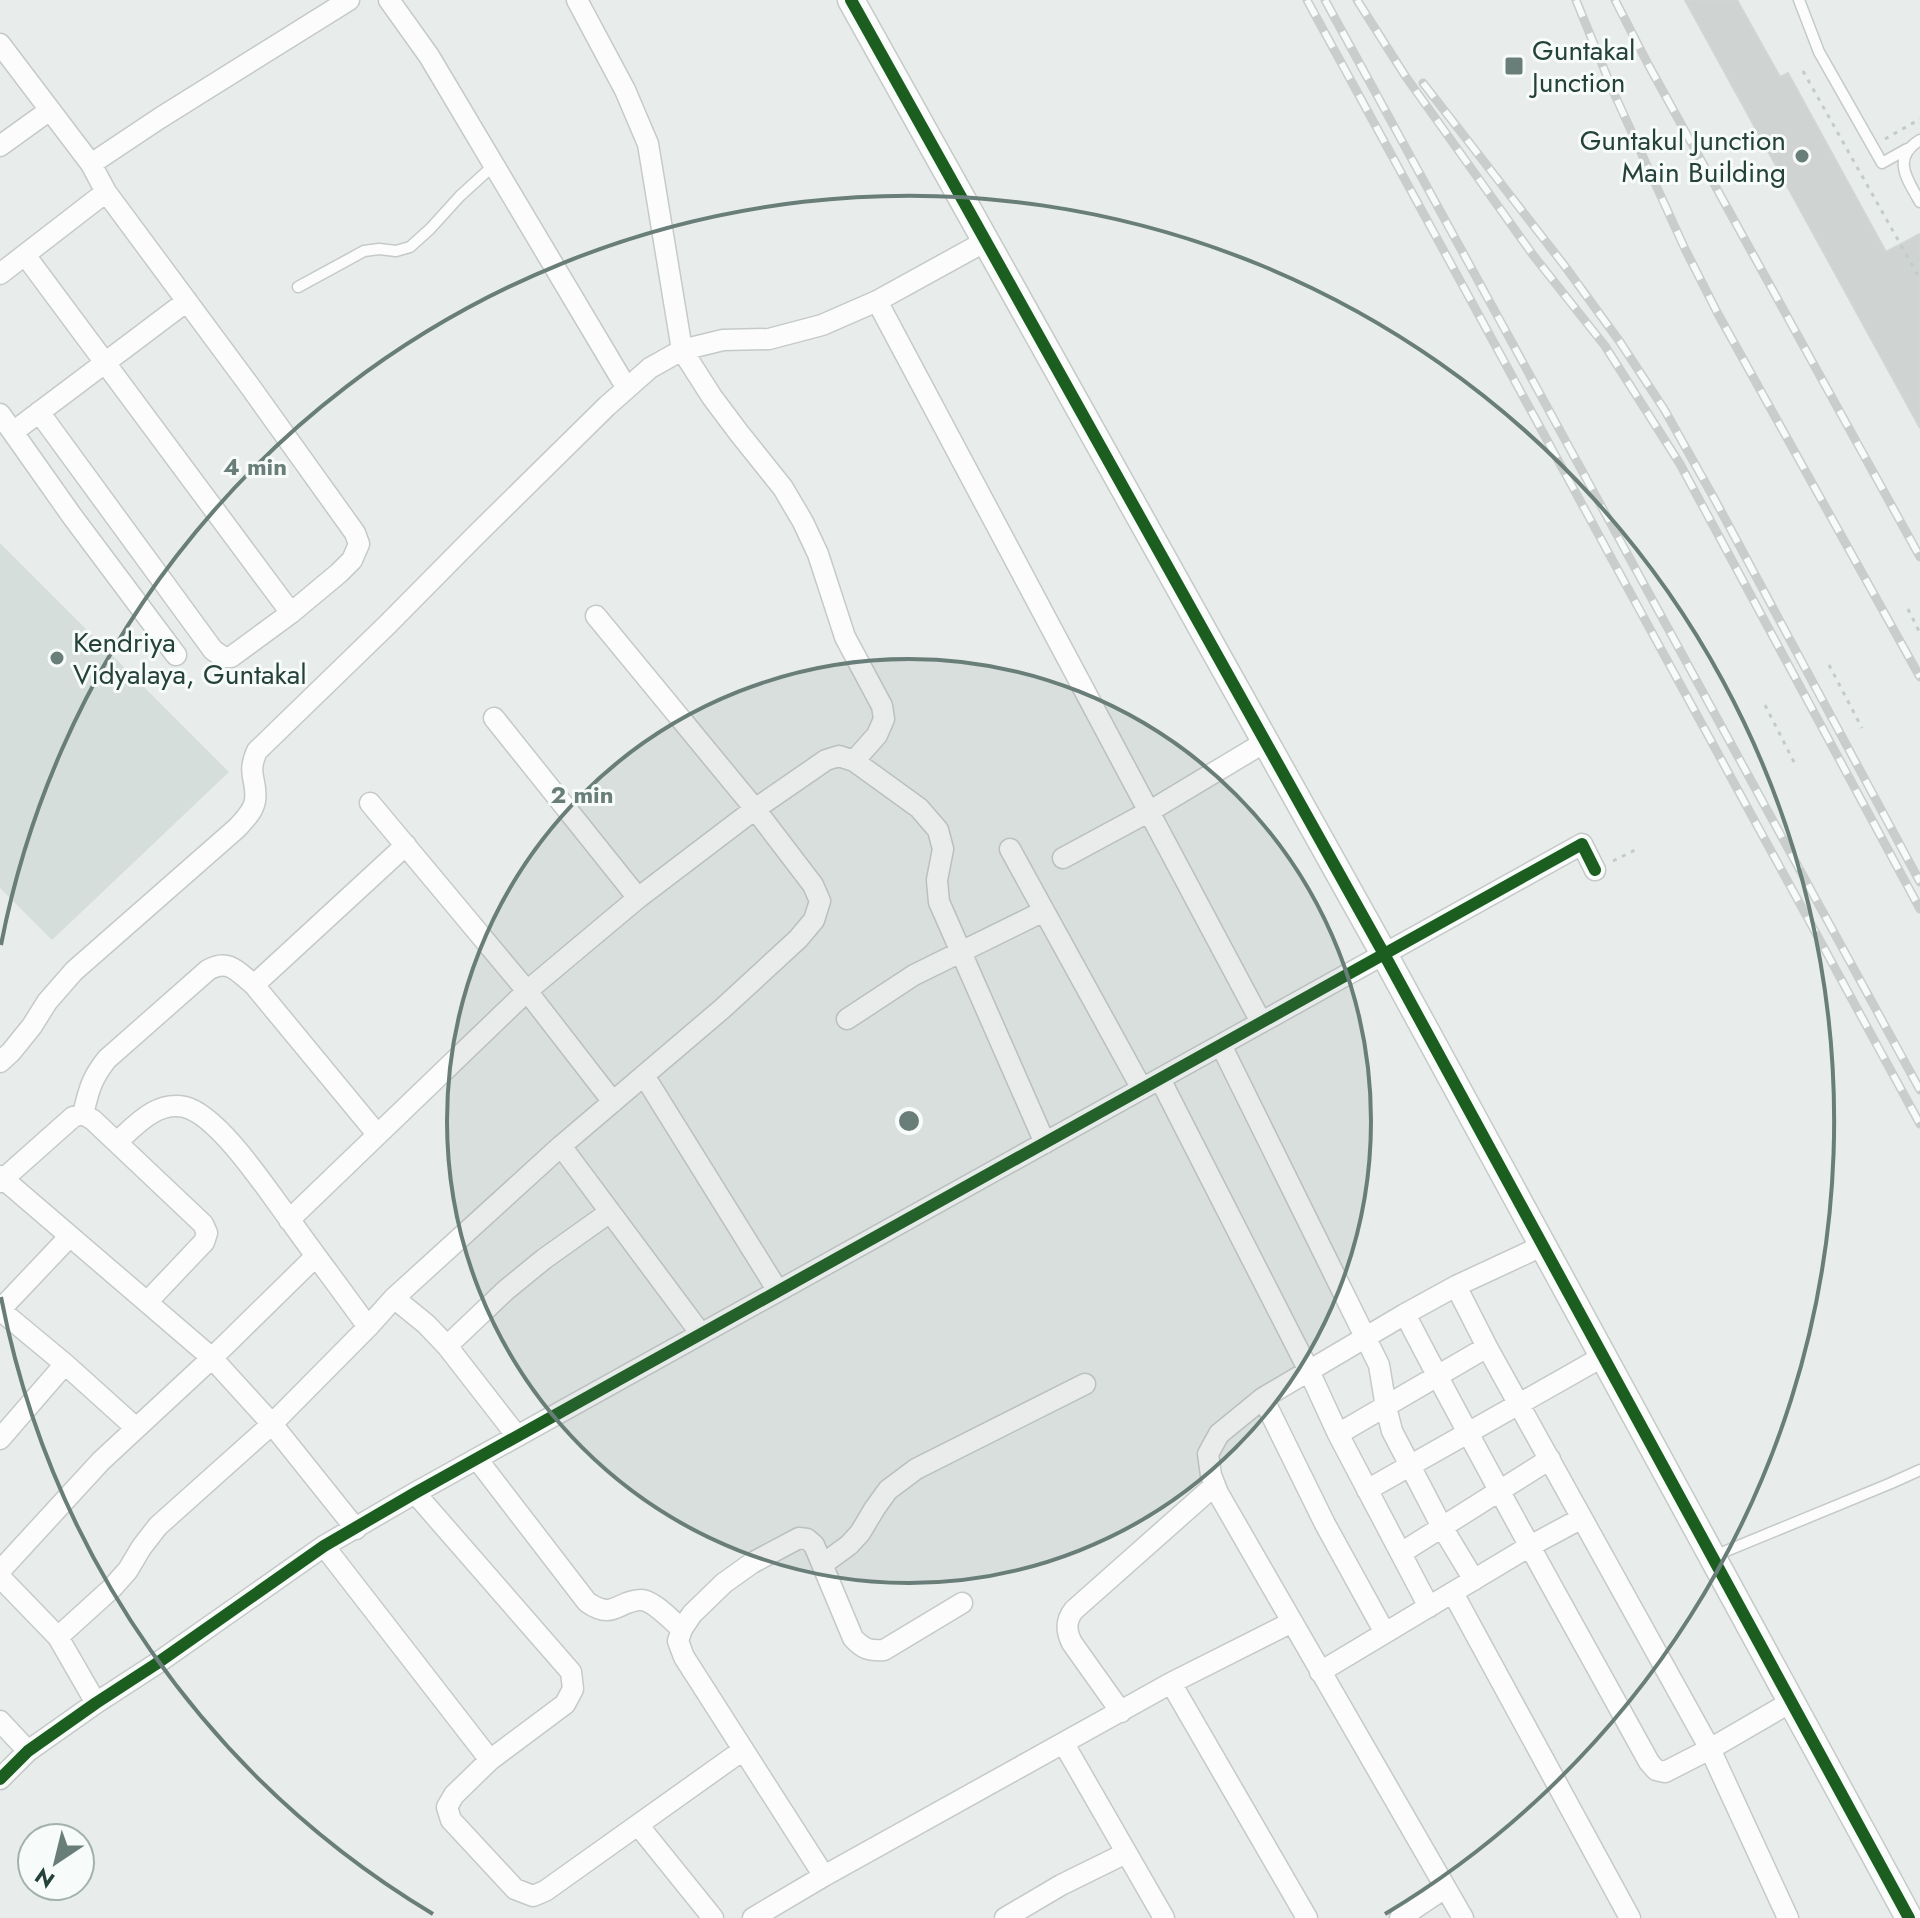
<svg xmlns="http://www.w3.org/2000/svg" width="1920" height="1918" font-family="Jost,sans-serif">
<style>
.built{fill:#d6dedb}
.building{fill:#cfd4d2;stroke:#d1d6d4;stroke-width:2}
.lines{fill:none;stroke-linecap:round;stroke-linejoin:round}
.service-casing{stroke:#c5cac8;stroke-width:13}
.minor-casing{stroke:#c5cac8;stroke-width:23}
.tertiary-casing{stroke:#c5cac8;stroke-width:29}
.path{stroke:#c3ccca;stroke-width:3;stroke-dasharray:4 6;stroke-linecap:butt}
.service{stroke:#fcfcfc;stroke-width:10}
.minor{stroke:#fcfcfc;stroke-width:20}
.tertiary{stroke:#fcfcfc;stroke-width:26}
.rail-casing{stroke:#c9cdcc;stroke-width:9}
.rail{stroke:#f7fbf9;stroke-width:6;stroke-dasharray:18;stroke-linecap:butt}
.cycleway-casing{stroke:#f7fbf9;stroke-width:17}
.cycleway{stroke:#1b5e20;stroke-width:12}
.ring{fill:none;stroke:#697e78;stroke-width:4}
.poi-dot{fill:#697e78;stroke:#f7fbf9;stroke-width:3}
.labels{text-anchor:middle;stroke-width:6;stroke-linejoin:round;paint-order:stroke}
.poi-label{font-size:28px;fill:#24423a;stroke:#f7fbf9;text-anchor:start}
.centre{fill:#697e78;stroke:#f7fbf9;stroke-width:4}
.ring-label{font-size:24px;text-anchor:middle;font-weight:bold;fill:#697e78;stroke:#f7fbf9;stroke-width:6;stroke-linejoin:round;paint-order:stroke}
</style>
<rect width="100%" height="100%" fill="#e8edeb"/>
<path class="built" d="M0,543l229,229 -177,168 -52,-52z"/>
<path class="building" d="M1685,0h52l43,77 8,-4 98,179 34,-18v194z"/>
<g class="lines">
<g class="service-casing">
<path id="service" d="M1799,0l20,52 63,111 25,-14
M1920,140c-29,18 -13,39 0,62
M298,287l66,-36 15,-2 17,2 14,-4 20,-18 30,-33 34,-31
M1714,1556l175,-72 31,-14"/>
</g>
<g class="minor-casing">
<path id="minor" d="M389,0l40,56 197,331
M577,0l48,90 23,54 34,206 30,47 27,36 44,55 20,34 15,32 27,83 37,69 2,13 -7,16 -23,26
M0,44l91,120 15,28 143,193 106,148 4,11 -7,16 -13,13 -48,40 -60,44h-8l-10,-7 -174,-238
M0,146l50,-36
M91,164l69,-46 189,-118
M25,255l266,358
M0,274l106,-82
M877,301l384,721
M0,414l72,102 104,139
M13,432l174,-131
M494,718l144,180
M370,803l157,188 86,111
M1010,849l132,240
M1063,858l87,-47 115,-69
M254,985l152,-140
M847,1019l67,-44 130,-64
M1221,1045l158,320 7,42 6,24 50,96 32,53
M0,1062l11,-10 21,-26 15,-24 27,-31 163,-143c7,-8 16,-16 18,-27 3,-21 -9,-26 2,-50l130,-126 88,-89 132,-130 43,-38 32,-18 41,-10 46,-1 53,-14 55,-24 109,-60
M645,1077l133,214
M1160,1079l149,292 29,63 91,173
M83,1114c6,-24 8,-35 24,-55l101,-89c21,-12 30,2 46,15l123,149
M117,1142c19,-17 39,-41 68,-35 35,9 85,87 107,116 25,35 51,69 76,104
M561,1146l140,188
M0,1176l212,182 60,66 84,105
M0,1182l73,-65 10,-3 10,6 110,104 4,9 -3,9 -56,59
M289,1220l238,-229 111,-93 117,-89 71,-49 13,-4 15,5 65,47 19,22 5,19 -6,31 2,22 106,241
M1456,1286l31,61 223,402 78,169
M394,1298l32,26 21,22 70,90
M0,1310l65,54 71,64
M0,1310l70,-74
M1405,1314c78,151 162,299 244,448l7,8 9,2 45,-23 81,-47
M447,1346l59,-56 38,-31 66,-47
M1263,1398l62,126 60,109
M1338,1434l149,-87
M0,1439l65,-75
M477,1459l110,143c27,19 31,-2 54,-2 12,0 31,21 41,29
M1367,1490l235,-133
M415,1493l156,179 2,17 -8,15 -75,56 -36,35 -7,12 4,13 64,69 18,7 12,-5 198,-141
M324,1546l166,214
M1401,1553l149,-94
M823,1564l26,-19 11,-12 15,-25 13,-18 28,-21 169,-85
M0,1571l101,-110 111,-103 104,-102
M0,1577l58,60 38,66
M1453,1593l177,325
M58,1637l54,-49 16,-18 13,-22 17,-22 114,-102 96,-97 26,-29 167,-152 161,-137 76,-70 16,-19 6,-19 -7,-16 -58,-76 -159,-193
M1320,1672l210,-126 52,-28
M1171,1683l136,235
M1121,1712l-49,-69c-6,-12 -7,-22 2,-33l141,-125
M0,1721l28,30
M1064,1744l100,174
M0,1779l28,-28 68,-48 60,-39 168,-118 91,-53 1167,-649 13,26
M638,1825l75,93
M824,1876l-140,-219 -6,-16 4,-12 10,-15 32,-31 28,-20 47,-25 8,1 7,6 39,93c10,11 16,13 31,12l78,-47
M753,1918l71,-42 347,-193 121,-61
M1005,1918l56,-33 65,-32
M1400,1918l45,-30
M1463,1918l-245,-425 -7,-18 -3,-21 11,-20 44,-36 142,-84 51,-28 86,-40"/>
</g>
<g class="tertiary-casing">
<path id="tertiary" d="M851,0l533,954 525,964"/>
</g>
<path class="path" d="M1803,71l117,208
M1885,139l35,-20
M1908,609l12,24
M1829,665l33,63
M1765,705l30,59
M1613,861l22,-11"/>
<use href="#service" class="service"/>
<use href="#minor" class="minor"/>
<use href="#tertiary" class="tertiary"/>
<g class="rail-casing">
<path id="rail" d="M1307,0l613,1124
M1325,0l595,1090
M1357,0l49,77 127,178 72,91 75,118 240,445
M1576,0l37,91 72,158 33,65 202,363
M1615,0l34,66 271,491
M1423,83l141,182 56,77 44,67 51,91 205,382"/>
</g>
<use href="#rail" class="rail"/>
<g class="cycleway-casing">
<path id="cycleway" d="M851,0l533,954 525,964
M0,1779l28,-28 68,-48 60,-39 168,-118 91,-53 1167,-649 13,26"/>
</g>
<use href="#cycleway" class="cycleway"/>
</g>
<circle cx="909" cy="1121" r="462" fill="#697e78" fill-opacity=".12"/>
<g class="ring">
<circle cx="909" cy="1121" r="462"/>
<path d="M433 1914A925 925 0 0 1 1 1297M1 945A925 925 0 1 1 1385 1914"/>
</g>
<g class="poi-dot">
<rect x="1504" y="56" width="20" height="20" rx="4"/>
<circle cx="1802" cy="156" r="8"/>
<circle cx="57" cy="658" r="8"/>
</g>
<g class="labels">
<g class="poi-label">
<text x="1532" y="60">Guntakal<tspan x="1532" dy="32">Junction</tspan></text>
<text x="1786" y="150" text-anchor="end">Guntakul Junction<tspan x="1786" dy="32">Main Building</tspan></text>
<text x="73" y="652">Kendriya<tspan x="73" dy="32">Vidyalaya, Guntakal</tspan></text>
</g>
</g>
<circle cx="909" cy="1121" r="12" class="centre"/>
<g class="ring-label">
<text x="255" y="475">4 min</text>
<text x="582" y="803">2 min</text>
</g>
<g transform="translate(56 1862) rotate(215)"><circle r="38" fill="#f7fbf9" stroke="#a3b1ad" stroke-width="2"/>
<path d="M0-6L14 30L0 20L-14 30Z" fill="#697e78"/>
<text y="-12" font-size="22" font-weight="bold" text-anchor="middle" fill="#24423a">N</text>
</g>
</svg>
